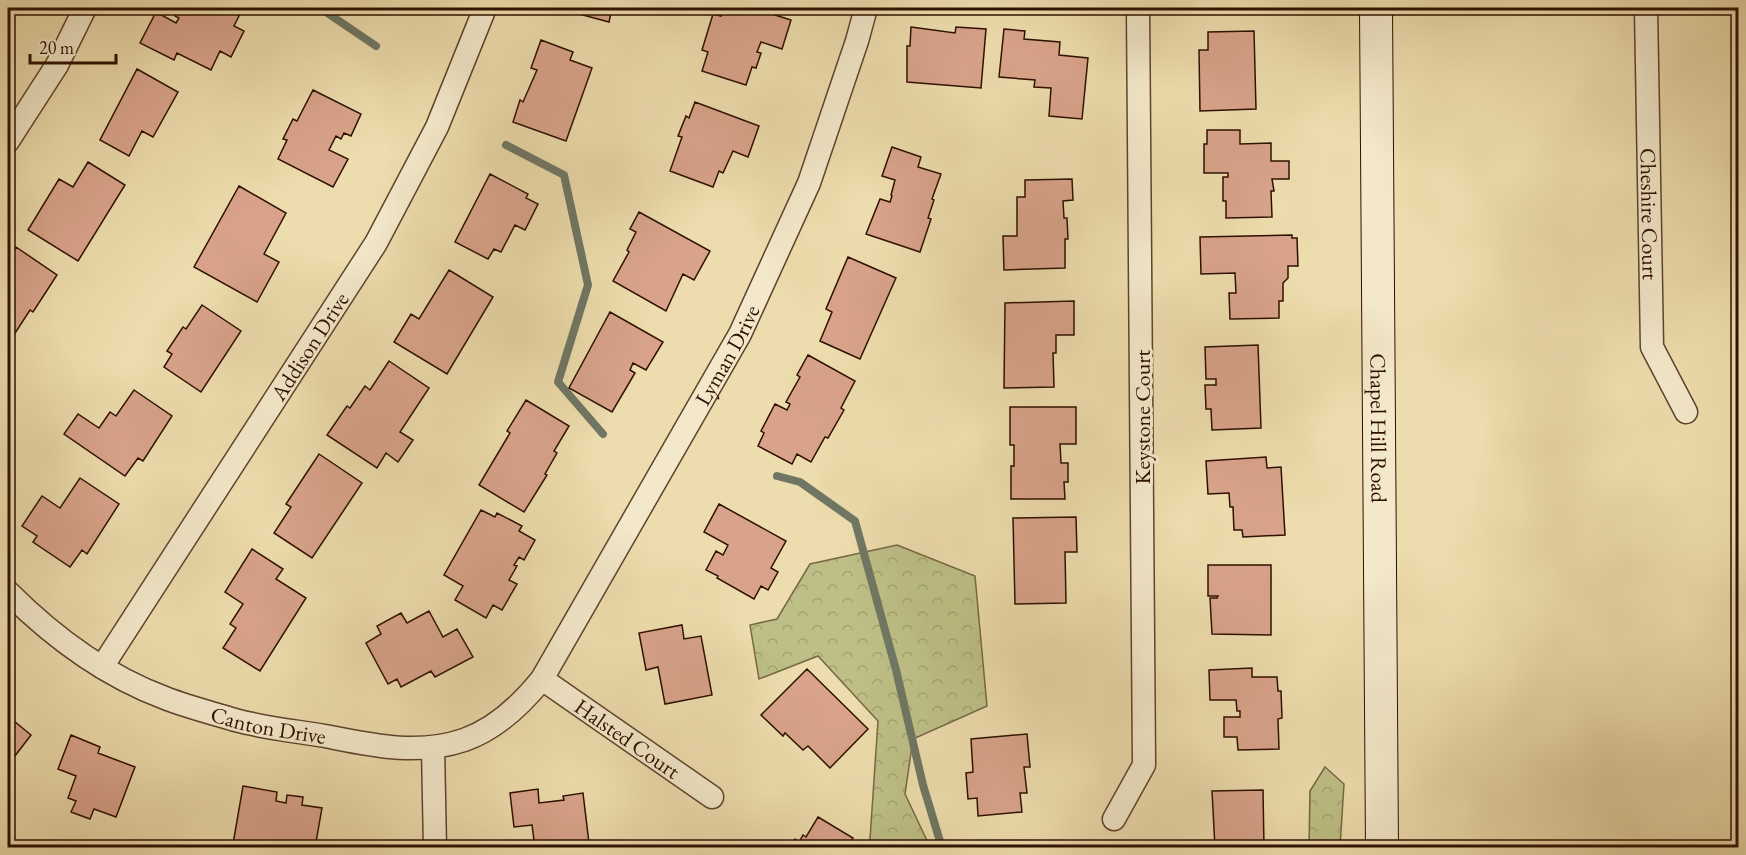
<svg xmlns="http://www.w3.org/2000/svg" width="1746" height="855" font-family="'EB Garamond',serif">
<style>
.forest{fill:url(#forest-crowns);stroke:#766844;stroke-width:1.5}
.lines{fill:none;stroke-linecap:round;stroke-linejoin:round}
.stream{stroke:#6f7764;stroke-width:8}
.building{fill:#d8a38a;stroke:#2e1001;stroke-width:1.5}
.street-casing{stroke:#5e432c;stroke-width:25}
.secondary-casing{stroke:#2e1001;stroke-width:34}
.street{stroke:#f3e8ca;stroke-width:22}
.secondary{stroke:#f3e8ca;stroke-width:32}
.labels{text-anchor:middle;stroke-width:6;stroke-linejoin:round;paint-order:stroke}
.street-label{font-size:22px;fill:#2e1001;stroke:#f3e8ca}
</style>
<defs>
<pattern id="forest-crowns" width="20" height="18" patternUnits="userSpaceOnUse" patternTransform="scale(1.5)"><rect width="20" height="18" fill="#bdbf86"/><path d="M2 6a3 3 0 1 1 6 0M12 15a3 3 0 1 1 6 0" fill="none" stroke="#a3a372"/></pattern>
</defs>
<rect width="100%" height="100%" fill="#eddcad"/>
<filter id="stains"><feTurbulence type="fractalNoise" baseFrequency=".00333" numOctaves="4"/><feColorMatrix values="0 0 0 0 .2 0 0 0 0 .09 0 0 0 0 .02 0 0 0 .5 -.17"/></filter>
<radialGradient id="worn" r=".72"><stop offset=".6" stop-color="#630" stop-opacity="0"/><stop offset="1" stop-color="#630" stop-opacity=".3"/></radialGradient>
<path class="forest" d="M897,545l78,31 12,130 -74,33 -8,55 25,53h-66l6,-8 8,-118 -60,-65 -59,23 -9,-54 27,-6 33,-55z
M1325,767l19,17 -4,63h-31l1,-56z"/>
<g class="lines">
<path class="stream" d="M320,8l56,38
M506,145l58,30 24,110 -30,97 45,52
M777,476l23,6 55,39 41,149 27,115 19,63"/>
</g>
<path class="building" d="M179,8h64l-9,18 10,5 -13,26 -11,-6 -9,19 -34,-17 -3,7 -34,-17 16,-31 20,11 3,-5 -4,-2z
M557,8h55l-3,14z
M723,8h30l38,12 -9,29 -21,-7 -4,10 4,1 -5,15 -4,-1 -6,18 -44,-14 6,-19 -6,-2 11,-36 8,2z
M911,27l44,6 1,-6 30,2 -5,59 -74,-6v-36h3z
M1004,29l21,2 -1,8 36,3 -1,13 29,3 -6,61 -33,-3 2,-28 -17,-1 1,-7 -36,-3z
M1254,31l2,78 -56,2 -1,-61h9v-18z
M541,40l32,12 -3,8 22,8 -26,73 -53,-19 7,-22 3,2 14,-32 -6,-2z
M137,69l41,23 -25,45 -11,-6 -13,25 -29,-16z
M313,90l48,24 -10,22 -7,-3 -3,6 -5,-3 -7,14 19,9 -15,28 -55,-28 9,-19 -4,-1 10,-20 4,2z
M695,102l64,24 -11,31 -15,-6 -10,22 -4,-2 -6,16 -43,-16 12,-34 -4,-1 8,-20 3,2z
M1207,130h33v14l31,-1v18h18v18h-17l2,12h-3l1,26 -46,1v-17h-3v-24h5v-4h-24v-29h3z
M892,147l29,10 -3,10 23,7 -9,25 2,1 -6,18 3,1 -11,33 -54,-18 14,-35 10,3 2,-6 -1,-1 4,-15 -13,-4z
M88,162l37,23 -47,76 -50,-31 31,-51 14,8z
M490,174l38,20 -2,4 12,6 -13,26 -10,-5 -14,27 -7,-3 -6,10 -33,-17z
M1072,179l1,21 -10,1 1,17h3l1,21h-3v29l-61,2 -1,-34h14v-39h8v-17z
M239,186l47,27 -22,41 15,8 -22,40 -63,-35z
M639,212l71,39 -16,29 -11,-6 -17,37 -53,-30 16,-29 -2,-2 9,-18 -6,-3z
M1292,235v3h5l1,28h-10v12l-5,5v18h-4v17l-49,1 -1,-26h7l-1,-20 -34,1 -1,-37z
M16,247l41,28 -24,37 -3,-2 -22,34v-84z
M848,257l48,21 -36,81 -40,-18 12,-29 -6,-3z
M449,270l44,27 -46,77 -53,-32 17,-28 8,5z
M1074,301v34h-18v18h-3l1,34 -50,1 1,-85z
M202,305l39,26 -40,61 -37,-25 8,-13 -5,-3 16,-24 3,2z
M610,312l53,30 -17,28 -13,-7 -3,7 5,3 -23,39 -43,-24z
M1258,345l3,83 -49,2 -1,-21h-5l-1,-24h11v-6h-10l-1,-32z
M808,355l47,26 -14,27 3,2 -16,28 -3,-1 -14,25 -14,-8 -5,10 -34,-18 6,-13 -3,-2 14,-27 12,6 3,-6 -4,-2 14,-25 -3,-2z
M389,361l40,27 -29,44 13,8 -15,22 -12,-9 -9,15 -50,-33 20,-29 3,2 15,-22 5,4z
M134,390l38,26 -29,45 -5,-3 -13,18 -61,-42 14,-20 21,14 11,-16 6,4z
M526,400l43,26 -15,25 3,2 -12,21 2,1 -23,37 -45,-27 31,-52 -3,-2z
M1010,407h66v37h-16l1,19h7v19h-4l1,17h-54v-33h3v-21h-4z
M319,454l43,29 -50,75 -38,-25 17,-26 -5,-3z
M1266,457l1,11 14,-1 4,68 -42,2 -1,-7h-8l-1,-23h-3l-1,-14 -21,1 -2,-33z
M80,478l39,26 -32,50 -5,-4 -12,17 -37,-25 4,-6 -15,-10 20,-30 18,12z
M719,504l67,37 -15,27 7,4 -10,18 -7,-4 -7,13 -37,-21 1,-2 -12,-6 10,-19 7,4 5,-10 -24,-13z
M481,510l14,7 2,-4 25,13 -3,5 16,9 -11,20 -5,-3 -5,8 3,1 -8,14 8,4 -15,26 -9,-5 -7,13 -31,-18 8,-14 -19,-11z
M1076,517l1,35h-12l1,51 -51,1 -2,-86z
M252,549l31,20 -7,10 30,19 -46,73 -37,-23 13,-20 -6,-4 13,-20 -18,-12z
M1208,565h63v70l-59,-1 -2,-36h7l1,-2h-10z
M429,611l14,26 14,-8 16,28 -38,20 -4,-6 -30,16 -4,-8 -9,5 -22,-41 15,-9 -4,-8 24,-13 6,10z
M682,625l2,14 17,-3 11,59 -47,9 -7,-37 -12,3 -7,-37z
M1252,668v9h25l1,14h3l1,27 -4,1 1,30 -41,1 -1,-13h-13v-20h16v-6h-3l-1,-11h-26l-1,-30z
M807,669l61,60 -38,39 -22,-22 -5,4 -18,-17 -2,3 -22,-21z
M8,716l23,19 -23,30z
M1027,734l3,33h-6l3,26h-7l2,19 -44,4 -1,-18 -9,1 -2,-26 7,-1 -2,-33z
M71,735l29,12 -2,6 37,14 -19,50 -22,-8 -4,10 -19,-7 5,-11 -8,-3 8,-22 -18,-7z
M243,786l34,6 -1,9 10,2 1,-8 16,2 -1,8 20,3 -7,40h-58l-24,-4z
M538,789l1,14 25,-3 -1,-4 20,-3 6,50 -23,3v2h-31l-3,-23 -18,2 -4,-34z
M1263,790l1,58h-49l-3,-57z
M818,817l35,21 -6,10h-57l5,-9 4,3 4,-7 3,2z"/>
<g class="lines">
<g class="street-casing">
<g id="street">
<path id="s1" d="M1646,8l6,339 34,65"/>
<path d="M8,141l49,-76 28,-57"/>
<path id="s2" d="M8,592c44,44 98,84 157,106 23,9 47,15 70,22 29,8 60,11 90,16 46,9 92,20 139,4 32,-11 57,-35 78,-61l198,-345 69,-151 48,-142 9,-33"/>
<path id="s3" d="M102,667l274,-424 61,-116 48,-119"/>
<path id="s4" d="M542,679l170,118"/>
<path d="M433,748l2,100"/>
<path d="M1114,819l30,-54 -6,-757"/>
</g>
</g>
<g class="secondary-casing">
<g id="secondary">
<path id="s5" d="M1376,8l6,840"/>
</g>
</g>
<use href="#street" class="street"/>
<use href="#secondary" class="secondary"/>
</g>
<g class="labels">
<g class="street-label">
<text dy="8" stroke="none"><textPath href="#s1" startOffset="206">Cheshire Court</textPath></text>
<text dy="8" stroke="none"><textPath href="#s3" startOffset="382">Addison Drive</textPath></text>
<text dy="8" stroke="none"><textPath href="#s2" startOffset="970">Lyman Drive</textPath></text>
<text transform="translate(1142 417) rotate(-90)" y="8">Keystone Court</text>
<text dy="8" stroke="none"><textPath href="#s5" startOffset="420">Chapel Hill Road</textPath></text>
<text dy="8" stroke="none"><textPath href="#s2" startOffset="298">Canton Drive</textPath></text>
<text dy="8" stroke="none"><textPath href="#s4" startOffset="104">Halsted Court</textPath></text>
</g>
</g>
<rect width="1746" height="855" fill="none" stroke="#eddcad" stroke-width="30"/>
<rect x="9" y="9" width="1728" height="837" fill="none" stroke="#2e1001" stroke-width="3"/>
<rect x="15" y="15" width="1716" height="825" fill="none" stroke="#2e1001" stroke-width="1.5"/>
<path d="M30 54v9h86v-9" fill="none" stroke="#2e1001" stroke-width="3"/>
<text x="39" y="54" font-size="18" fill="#2e1001" stroke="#f3e8ca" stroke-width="4.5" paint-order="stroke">20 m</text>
<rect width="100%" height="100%" filter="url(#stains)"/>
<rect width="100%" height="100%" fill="url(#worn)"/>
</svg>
